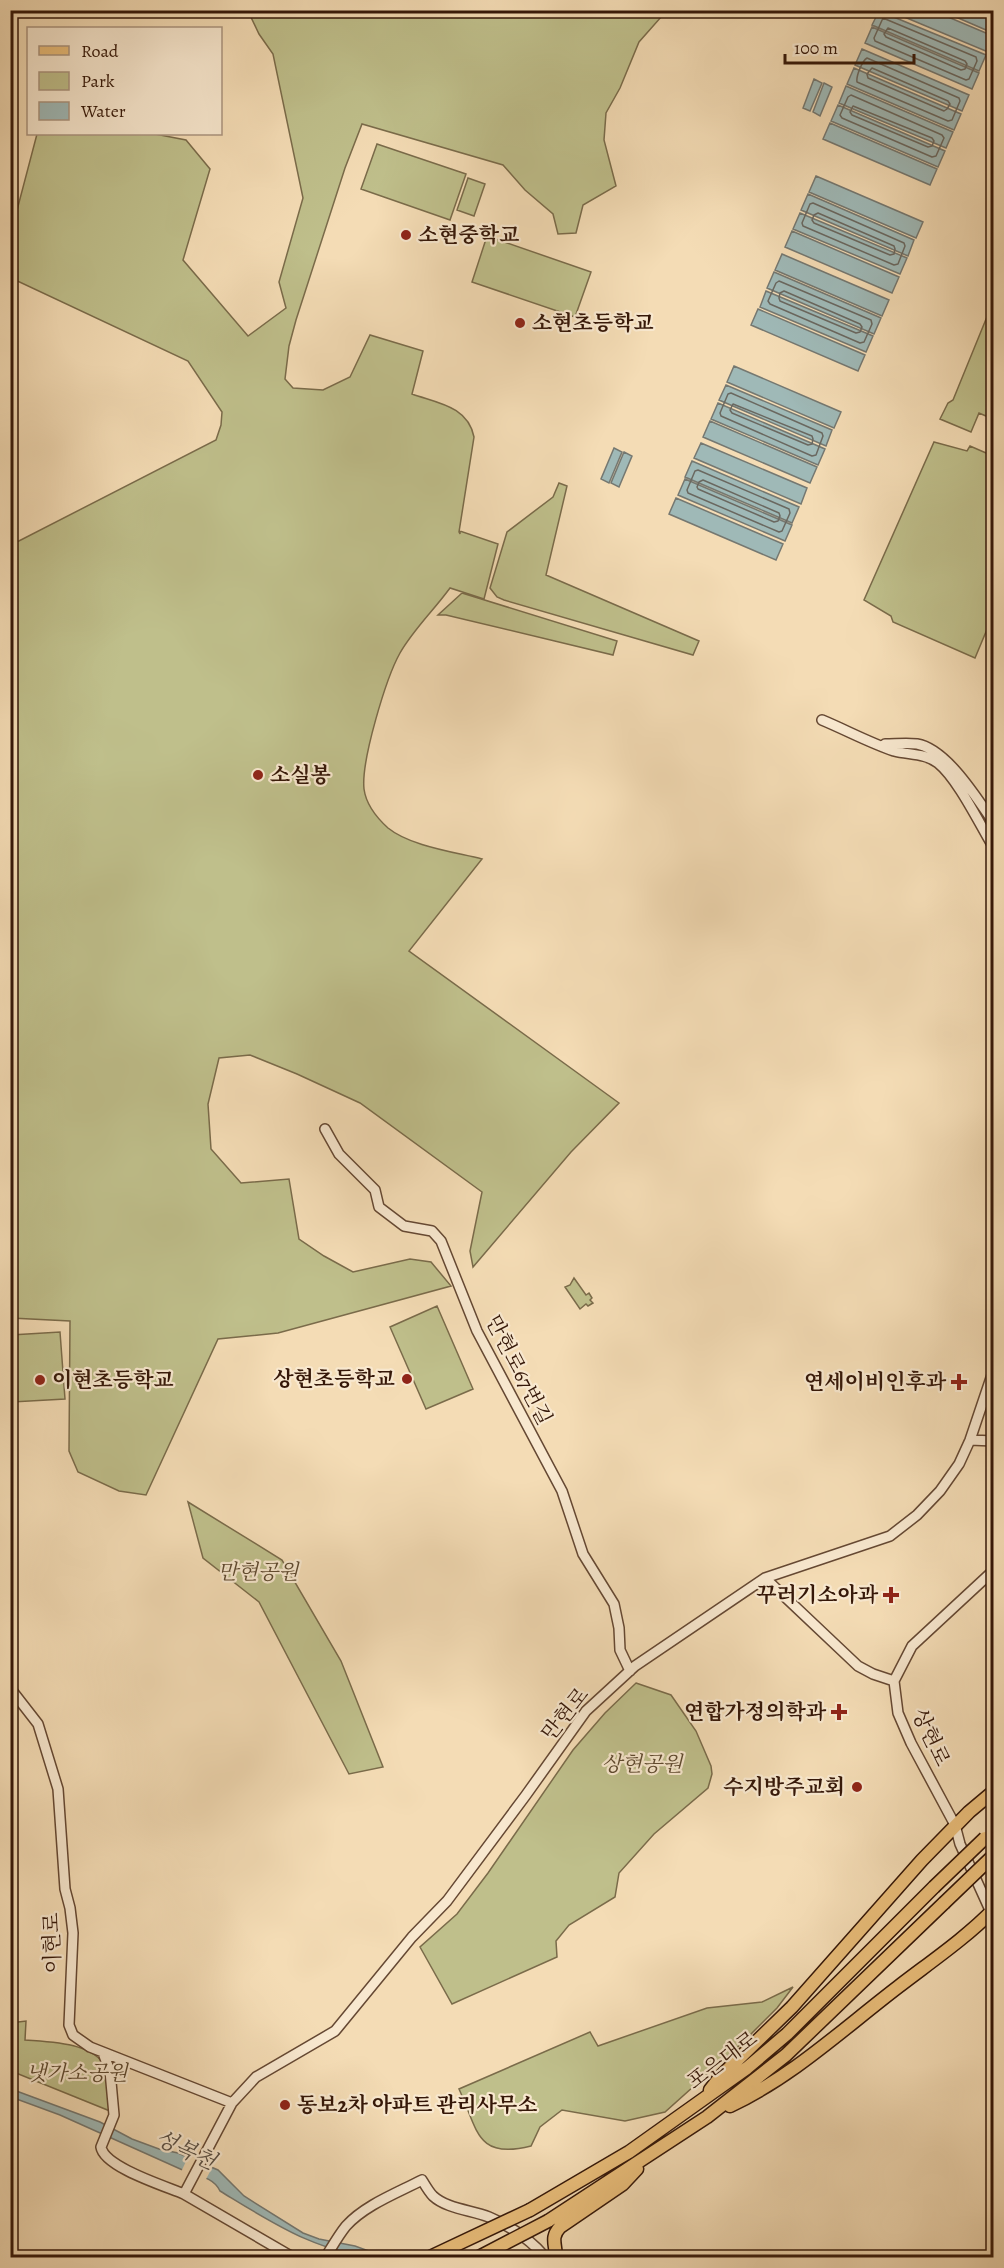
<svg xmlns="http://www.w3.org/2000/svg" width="1004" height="2268" font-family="Alegreya,'Noto Serif KR',serif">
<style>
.green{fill:#bfbf8b;stroke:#7a6b4a;stroke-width:1.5}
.water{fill:#9fb9b7;stroke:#757871;stroke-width:1.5}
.pier{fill:#f4dcb5}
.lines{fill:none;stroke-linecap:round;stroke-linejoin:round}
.shore{stroke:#6a6860;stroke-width:1.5}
.minor-casing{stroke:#654833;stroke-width:12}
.major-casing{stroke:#351708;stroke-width:15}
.minor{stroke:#f8e8cf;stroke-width:9}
.major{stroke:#eabe7a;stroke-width:12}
.major-bridge-casing{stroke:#351708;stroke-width:15;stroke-linecap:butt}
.major-bridge{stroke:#eabe7a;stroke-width:12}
.poi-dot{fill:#8f2418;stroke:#f8e8cf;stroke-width:2}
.labels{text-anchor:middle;stroke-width:4.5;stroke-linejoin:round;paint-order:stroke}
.poi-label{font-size:21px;font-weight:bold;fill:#351708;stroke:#f8e8cf;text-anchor:start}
.street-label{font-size:21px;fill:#351708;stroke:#f8e8cf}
.park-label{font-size:21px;font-style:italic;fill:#5e492f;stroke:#f8e8cf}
.water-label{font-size:22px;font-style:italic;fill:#5a5045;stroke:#f8e8cf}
</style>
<rect width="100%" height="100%" fill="#f4dcb5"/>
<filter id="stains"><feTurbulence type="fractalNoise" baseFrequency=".00333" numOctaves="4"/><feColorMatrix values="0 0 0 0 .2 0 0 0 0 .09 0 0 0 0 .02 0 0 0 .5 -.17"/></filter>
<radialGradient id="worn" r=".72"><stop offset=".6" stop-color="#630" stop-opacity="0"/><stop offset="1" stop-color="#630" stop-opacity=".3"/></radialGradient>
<path class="green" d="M248,11h415l-1,5 -23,26 -19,46 -14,25 -2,27 12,46 -33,19 -7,28 -18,1 -5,-20 -28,-24 -22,-25 -141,-41 -17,44 -49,152 -7,26 -4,33 8,9 30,2 27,-13 20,-42 53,16 -11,43c25,9 56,12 62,43l-15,95 1,2v-3l38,13 -14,55 -34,-11c-16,22 -37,42 -50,65 -14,25 -39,108 -36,136 2,15 13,29 24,39 22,18 66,24 94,31l-73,92 210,152 -48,49 -98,115 -3,-16 12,-59 -122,-89 -63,-29 -47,-19 -31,3 -11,46 3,45 30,34 48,-4 10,60 25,17 29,16 57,-13 21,3 20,24 -173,47 -60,6 -72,156 -27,-4 -41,-19 -9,-21 1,-130 -59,-3v-773l205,-105 5,-15 1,-13 -34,-51 -177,-83v-45l26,-99h118l31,6 24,29 -27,91 65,76 38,-28 -7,-26 24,-84 -30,-144 -14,-20z
M377,144l89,30 -16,46 -89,-31z
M468,178l17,6 -11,32 -17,-6z
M487,236l104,36 -16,45 -103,-35z
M993,302v117l-14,-6 -8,19 -31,-13 8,-16 5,-3z
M934,442l33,9 3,-5 23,10v159l-18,43 -82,-36 -2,-6 -27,-16z
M559,483l8,3 -21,89 153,66 -6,14 -189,-55 -7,-3 -7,-9 17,-56 46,-35z
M462,593l155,48 -4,14 -167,-40h-8z
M574,1278l12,17 3,-2 3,5 -2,2 3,3 -5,3 -2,-2 -6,5 -15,-22 5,-2z
M437,1306l36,83 -47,20 -36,-82z
M60,1332l5,67 -53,3 -1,-67z
M188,1502l94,58 59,101 42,106 -34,7 -90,-172 -56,-44z
M636,1683l35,12 25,36 15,35 1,8 -4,14 -54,46 -35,39 -4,24 -46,28 -13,16 1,16 -105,47 -32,-57 37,-33 31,-41 85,-123 32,-37z
M793,1987l-16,21 -35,35 -77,69 -40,9 -63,-11 -22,17 -9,19c-55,14 -53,-16 -72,-57l131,-57 8,14 109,-38 55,-6z
M26,2021l-1,19c26,2 74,2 83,33 3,11 1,26 2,38l-99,-40 -1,-48z"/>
<path class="water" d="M879,11l107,44 -7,16 -107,-46z
M890,11h44l59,25 -5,16z
M942,11h44l7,3v19z
M872,27l107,46 -7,16 -107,-46z
M862,49l107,46 -7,16 -107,-46z
M854,68l107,46 -7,16 -107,-46z
M814,79l8,4 -12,28 -7,-3z
M824,83l8,4 -12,29 -7,-4z
M846,86l107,46 -7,16 -107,-45z
M838,105l107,46 -7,16 -107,-46z
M830,123l107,46 -7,16 -107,-46z
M816,176l107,46 -7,16 -107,-46z
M808,194l106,46 -6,16 -107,-46z
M800,213l107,45 -7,16 -107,-45z
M792,231l107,46 -7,16 -107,-46z
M782,254l107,46 -7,16 -107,-46z
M774,272l107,46 -7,16 -107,-46z
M766,291l107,45 -7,16 -106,-45z
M758,309l107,46 -7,16 -107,-46z
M734,366l107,46 -7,16 -107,-46z
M726,385l106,45 -6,16 -107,-46z
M718,403l107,46 -7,16 -107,-46z
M710,421l107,46 -7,16 -107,-46z
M701,443l106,45 -6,16 -107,-46z
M614,448l8,4 -13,31 -8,-4z
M624,452l8,4 -13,31 -8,-4z
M692,461l107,46 -7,16 -107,-46z
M685,479l107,46 -7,16 -107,-46z
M676,498l107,46 -7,16 -107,-46z
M11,2089l89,33 32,17 27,10 19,4 40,17 26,26 59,37 16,6 36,7 30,11c-62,0 -114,-35 -165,-66 -6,-13 -20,-15 -33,-19l-127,-57 -49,-18z"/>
<path class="pier" d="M189,2155l24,11 -8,15 -24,-9z"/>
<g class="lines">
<path class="shore" d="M883,18l93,39 1,4 -8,18 -3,1 -91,-39 -1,-3z
M888,28l77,33 2,3 -2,5 -4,1 -75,-33 -2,-3z
M867,58l92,40 1,3 -8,19 -4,1 -91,-39c-1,-6 5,-21 10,-24z
M872,68l76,33 2,3 -3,5 -3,2 -76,-33 -1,-4z
M851,95l91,40 2,3 -8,18 -4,1 -90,-39 -2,-3 8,-18z
M853,106l79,32 2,3 -2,5 -4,1 -76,-32 -2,-3z
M813,203l91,40 1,3 -7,18 -4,1 -91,-39 -1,-3 8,-19z
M818,213l76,33 1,3 -1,5 -4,1 -76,-32 -2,-3 2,-5z
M779,281l92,39 1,4 -8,18 -4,1 -90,-39 -2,-3 8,-18z
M784,291l76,33 2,3 -2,5 -4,1 -76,-32 -1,-3 1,-5z
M731,393l91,40 1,3 -7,19 -4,1 -91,-40 -1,-3 8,-19z
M733,404l79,32 1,3 -1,5 -4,1 -76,-32 -2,-3z
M698,470l91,39 1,4 -8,18 -3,1 -91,-39 -1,-3 8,-19z
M703,480l76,33 1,3 -2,5 -4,1 -76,-33 -1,-2 2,-5z"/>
<g class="minor-casing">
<path id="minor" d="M822,720c24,10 48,23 72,31 15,4 31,2 44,12 20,16 42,62 56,85
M885,744c10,0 22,-1 32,0 30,5 61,56 77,79
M325,1129l14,25 36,36 4,17 25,19 28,5 9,10 36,90 85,160 21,63 31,50 5,24 1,22 10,21
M970,1440l24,1
M994,1570l-82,76 -18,35 4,32 13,30 44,82 5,19 34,75
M765,1578l93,88 15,8 21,7
M10,1688l28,36 20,65 7,100 5,19 3,25 -4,92 4,10 17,12 142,56
M103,2053l7,18 4,44 -13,32c3,20 64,39 83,47
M294,2258l-110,-64 48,-91 24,-26 79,-46 77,-94 35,-36 79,-106 60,-84 49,-45 130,-88 125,-42 27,-21 23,-24 19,-27 11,-24 24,-71
M325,2258c7,-11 13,-22 21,-32 19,-21 51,-33 76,-46 3,5 7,12 11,16 14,13 39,14 56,21 21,9 42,23 57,41"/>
</g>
<g class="major-casing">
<path id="major" d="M710,2090l11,-14 71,-69 130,-147 47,-48 25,-21
M730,2106c62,-29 113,-77 168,-119 31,-24 68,-49 96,-78
M530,2210l99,-58 118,-84 40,-34 147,-147
M548,2221l159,-104 79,-62 158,-152
M556,2258c0,-14 -6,-20 4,-31l63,-43 14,-15"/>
</g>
<use href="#minor" class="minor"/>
<use href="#major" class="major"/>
<g class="major-bridge-casing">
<path id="major-bridge" d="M934,1887l51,-49
M944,1903l50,-48
M428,2258l102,-48
M477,2258l71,-37"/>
</g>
<use href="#major-bridge" class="major-bridge"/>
</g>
<g class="poi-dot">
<circle cx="406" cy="235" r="6"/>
<circle cx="520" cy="323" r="6"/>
<circle cx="258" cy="775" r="6"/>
<circle cx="407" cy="1379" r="6"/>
<circle cx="40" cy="1380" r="6"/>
<path d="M956 1373h6v6h6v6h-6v6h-6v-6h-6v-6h6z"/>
<path d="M888 1586h6v6h6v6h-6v6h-6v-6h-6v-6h6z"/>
<path d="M836 1703h6v6h6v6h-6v6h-6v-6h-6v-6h6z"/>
<circle cx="857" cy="1787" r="6"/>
<circle cx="285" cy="2105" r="6"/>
</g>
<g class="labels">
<g class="poi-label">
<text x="418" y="242">소현중학교</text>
<text x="532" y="330">소현초등학교</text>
<text x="270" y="782">소실봉</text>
<text x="395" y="1386" text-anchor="end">상현초등학교</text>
<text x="52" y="1387">이현초등학교</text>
<text x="946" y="1389" text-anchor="end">연세이비인후과</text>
<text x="878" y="1602" text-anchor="end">꾸러기소아과</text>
<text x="826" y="1719" text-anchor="end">연합가정의학과</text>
<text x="845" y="1794" text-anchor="end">수지방주교회</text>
<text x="297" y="2112">동보2차 아파트 관리사무소</text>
</g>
<g class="street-label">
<text transform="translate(519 1370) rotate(63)" y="7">만현로67번길</text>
<text transform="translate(565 1714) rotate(-51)" y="7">만현로</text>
<text transform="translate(931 1737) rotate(65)" y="7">상현로</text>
<text transform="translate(52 1943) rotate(-92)" y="7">이현로</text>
<text transform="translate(722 2060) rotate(-37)" y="7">포은대로</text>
</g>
<g class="park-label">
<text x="258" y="1579">만현공원</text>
<text x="642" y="1771">상현공원</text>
<text x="77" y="2080">냇가소공원</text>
</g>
<g class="water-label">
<text transform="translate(186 2149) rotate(25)" y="8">성복천</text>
</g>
</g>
<rect width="1004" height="2268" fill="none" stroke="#f4dcb5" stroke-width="36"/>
<rect x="12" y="12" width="980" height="2244" fill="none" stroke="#351708" stroke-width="3"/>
<rect x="18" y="18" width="968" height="2232" fill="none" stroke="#351708" stroke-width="1.5"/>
<rect x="27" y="27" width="195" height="108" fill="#f8e8cf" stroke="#aa947f" stroke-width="1.5"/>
<rect x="39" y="46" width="30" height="9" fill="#eabe7a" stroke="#aa947f" stroke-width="1.5"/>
<text x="81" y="57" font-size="18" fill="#351708">Road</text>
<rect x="39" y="72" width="30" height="18" fill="#bfbf8b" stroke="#aa947f" stroke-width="1.5"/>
<text x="81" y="87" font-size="18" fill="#351708">Park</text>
<rect x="39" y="102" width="30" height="18" fill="#9fb9b7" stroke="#aa947f" stroke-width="1.5"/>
<text x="81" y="117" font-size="18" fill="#351708">Water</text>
<path d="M785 54v9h129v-9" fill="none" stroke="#351708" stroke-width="3"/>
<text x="794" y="54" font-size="18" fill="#351708" stroke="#f8e8cf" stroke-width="4.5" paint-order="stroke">100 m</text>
<rect width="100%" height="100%" filter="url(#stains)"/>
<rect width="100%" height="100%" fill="url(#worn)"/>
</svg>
